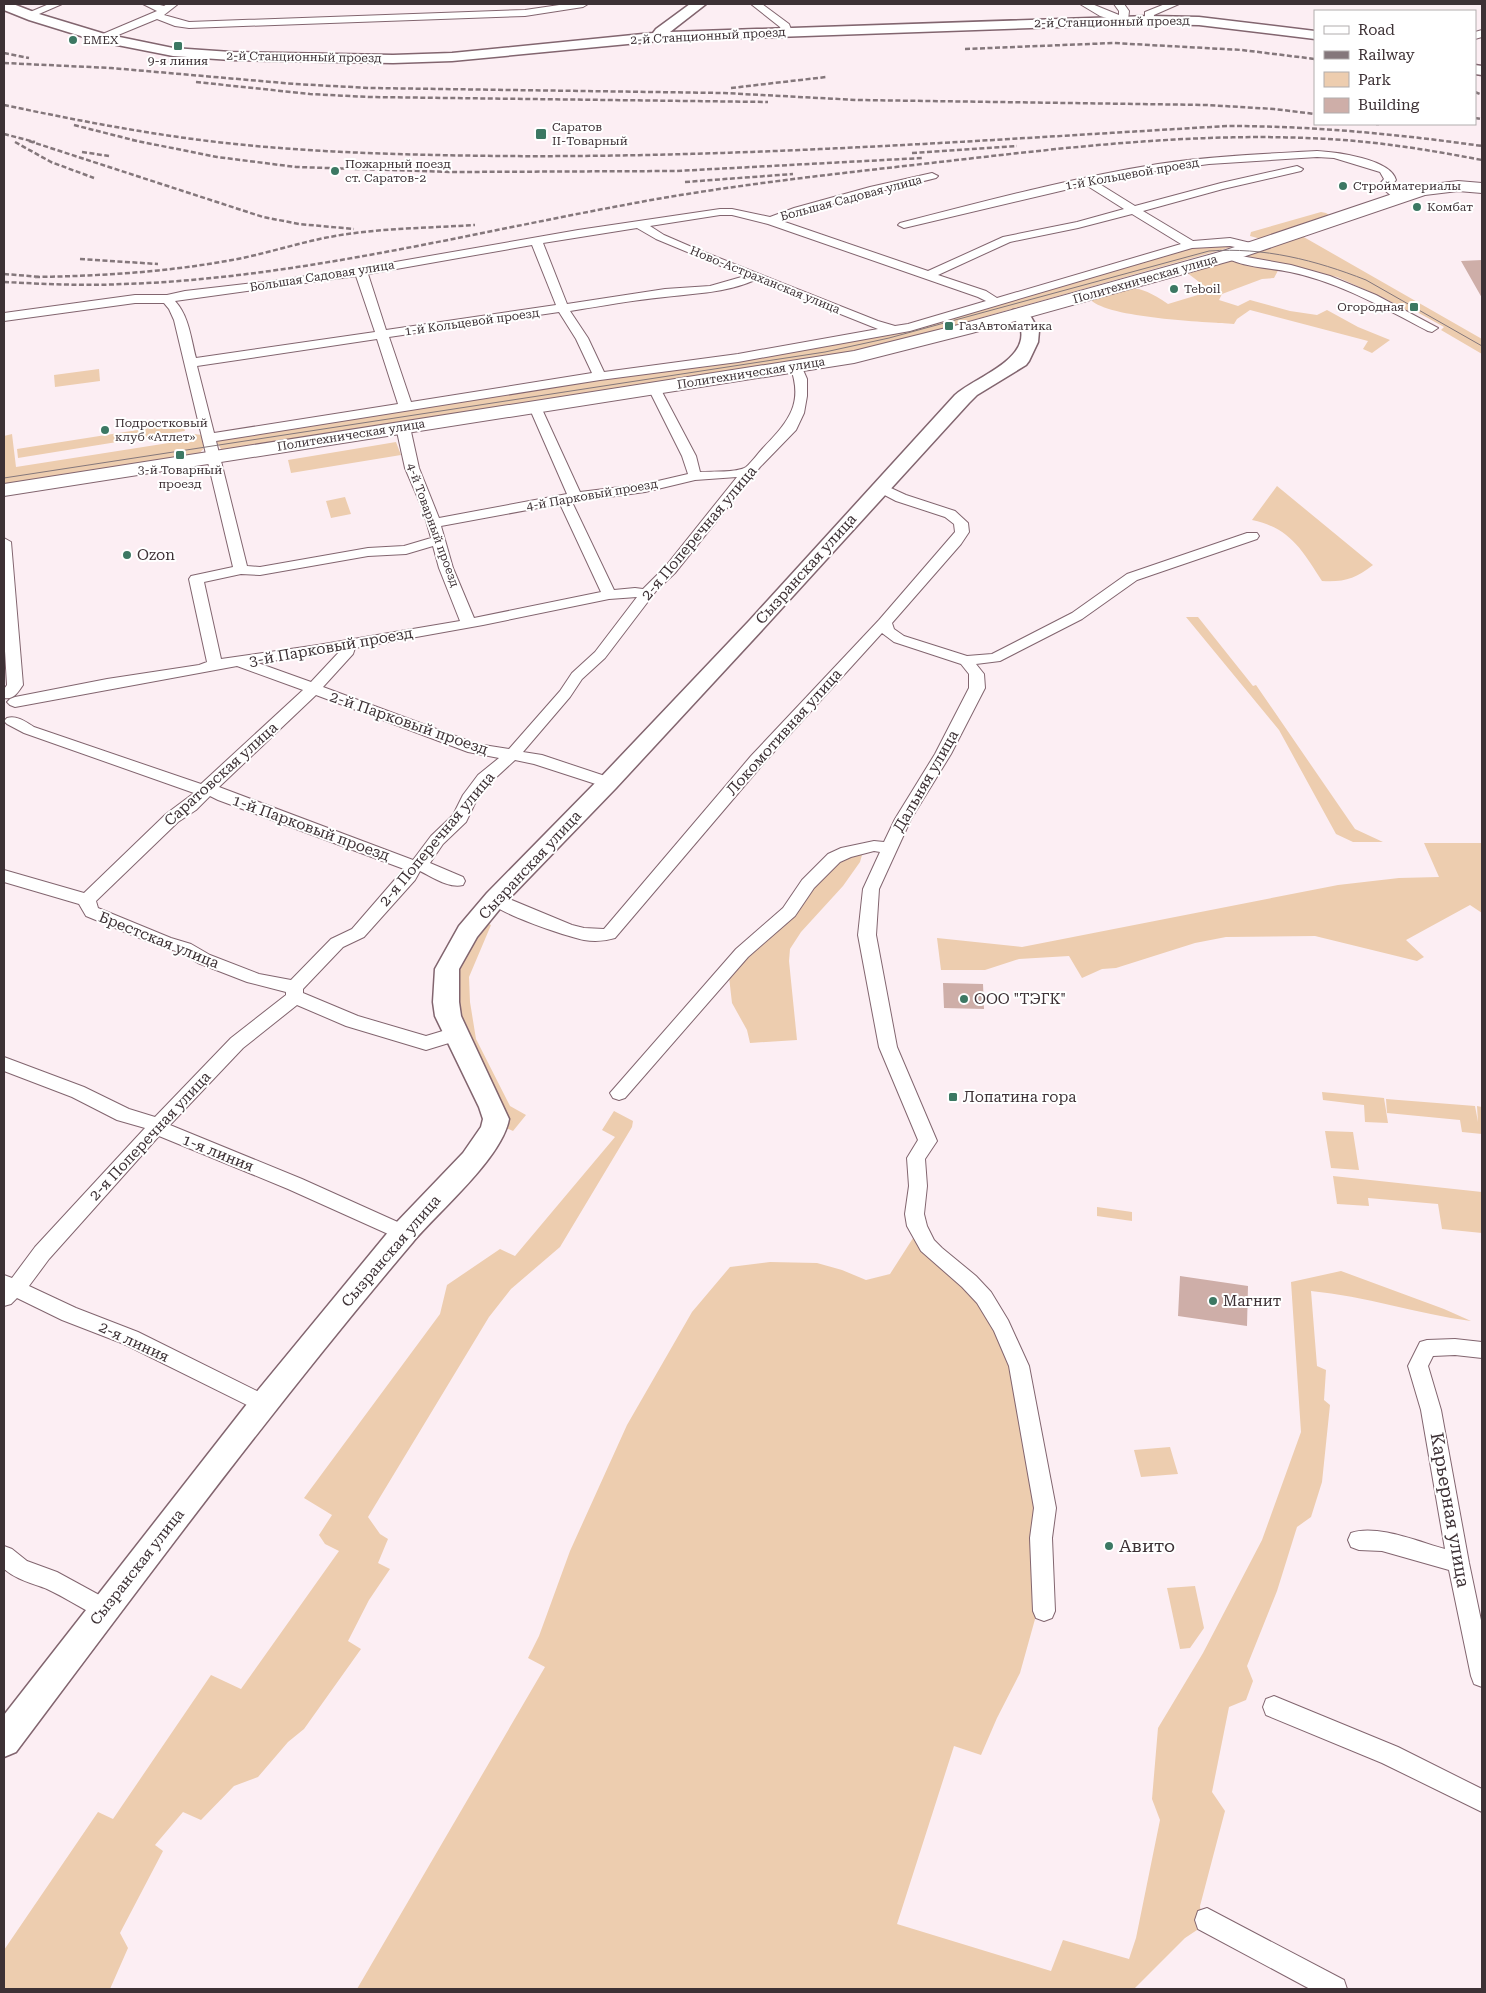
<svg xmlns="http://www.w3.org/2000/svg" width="1486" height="1993" font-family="'Roboto Serif',serif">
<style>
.green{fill:#edcdaf}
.building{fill:#ceaea8}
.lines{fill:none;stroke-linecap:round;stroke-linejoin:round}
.street-casing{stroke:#82656f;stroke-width:2}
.secondary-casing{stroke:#82656f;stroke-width:3}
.primary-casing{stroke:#82656f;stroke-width:2}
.street{fill:#fff;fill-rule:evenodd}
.secondary{fill:#fff;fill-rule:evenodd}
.primary{fill:#fff;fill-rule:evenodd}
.tram{stroke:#84777b;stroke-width:1}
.rail{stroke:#84777b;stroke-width:2.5;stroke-dasharray:5 2.5;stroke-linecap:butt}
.poi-dot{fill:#3c7863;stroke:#fff;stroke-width:2}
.labels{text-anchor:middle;stroke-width:4;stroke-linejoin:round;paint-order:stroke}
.far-street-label{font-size:12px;fill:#3d3135;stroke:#fff}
.far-poi-label{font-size:12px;fill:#3d3135;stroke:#fff;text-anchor:start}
.street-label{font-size:15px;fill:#3d3135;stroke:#fff}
.poi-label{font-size:15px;fill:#3d3135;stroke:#fff;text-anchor:start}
.near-street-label{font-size:18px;fill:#3d3135;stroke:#fff}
.near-poi-label{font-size:18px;fill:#3d3135;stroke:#fff;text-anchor:start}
</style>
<rect width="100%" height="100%" fill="#fceef3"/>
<path class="green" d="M1321,212l5,1 3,2 -68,24 -11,-3 1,-4z
M1302,236l180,103v15l-41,-24 3,-3 -27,-15 -6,1 -25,-14 -49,-22 -56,-12 -7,13 -12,1 -40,15 -3,6 19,6 12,-6 40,11 27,4 10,-5 31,17 32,13 -18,13 -9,-4 5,-8 -118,-31 -13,9 -3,5c-28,-2 -126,-6 -143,-24 38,-12 42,-20 77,4l43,-13 -25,-19z
M1214,244l21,2 -343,97 -64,13 -600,93h-7l-5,-8 2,-3 315,-47 340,-55 323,-90z
M99,369l1,12 -45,6 -1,-12z
M182,423l3,8 -167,27 -1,-9z
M12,434l4,33 178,-28v-5l8,1 2,13 -5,6 -195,31v-49z
M396,442l5,13 -110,18 -3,-13z
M1277,486l96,79c-18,14 -28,17 -51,16 -20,-31 -32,-53 -70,-61z
M345,497l6,17 -20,4 -5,-17z
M1186,617h12l55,69 3,-1 99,144 28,13h-30l-17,-8 -57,-104z
M1424,843h57l1,70 -12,-8 -64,35 18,17 -7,4 -102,-25 -89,1 -31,6 -79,25 -14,1 -20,9 -13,-22 -50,3 -34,11h-44l-4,-32 85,9 316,-62 61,-7 40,-1z
M855,853l7,2 -2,7 -17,24 -42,46 -11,17 -1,12 8,79 -47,3 -3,-13 -15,-27 -3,-26 82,-90 27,-26z
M485,922l6,3 -22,52 1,25 6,37 34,67 16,9 -13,16 -11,-5 -47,-110 1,-46z
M1322,1092l62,6 4,25 -23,-1 -1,-17 -41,-5z
M1386,1099l89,7 3,16 -1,-16 5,1v27l-20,-2 -2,-12 -73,-7z
M614,1111l19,10 -1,6 -72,120 -49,42 -22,28 -121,200 12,17 8,5 -10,24 12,6 -21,31 -21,41 13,8 -57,80 -16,13 -30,35 -24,9 -33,34 -18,-8 -28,33 8,6 -43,82 8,15 -18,41h-106v-39l94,-138 15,7 98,-144 30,14 98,-138 -14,-7 -6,-9 13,-20 -28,-17 136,-184 7,-29 53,-36 15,7 100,-119 -13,-7z
M1325,1131l28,1 6,38 -28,-2z
M1333,1176l149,16v41l-40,-4 -4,-25 -70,-6 1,8 -32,-2z
M1097,1207l35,5v9l-35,-5z
M915,1235l57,55 28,45 10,30 31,143 -4,104 -17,61 -23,45 -16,37 -27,-9 -57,178 154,47 12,-31 66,19 7,-21 24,-118 -8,-21 6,-71 45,-75 59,-113 39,-108 -10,-150 50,-11 103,38 27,12c-54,-7 -106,-25 -160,-30l6,75 9,4 -2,30 6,5 -8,77 -11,35 -14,10 -20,64 -30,75 6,15 -7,19 -17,7 -17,85 13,19 -25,95 3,20 -18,12 -51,51h-777l188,-322 -17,-9 11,-22 31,-85 57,-126 65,-113 38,-45 40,-5 47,1 25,7 24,10 24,-6z
M1170,1447l8,27 -37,3 -7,-27z
M1195,1586l9,42 -14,20 -10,1 -13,-61z"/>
<path class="building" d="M1482,260v38l-21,-37z
M943,983l40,1 1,25 -40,-1z
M1180,1276l68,10 -1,40 -69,-10z"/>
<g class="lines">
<g class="street-casing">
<path id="street" d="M49,4h13l-30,13h-8l-1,-2z
M143,4h13l8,2 3,-2h11l-14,11 25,7 336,-12 41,-6h22l-5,3 -58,9 -336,12 -14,-2 -18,-7 -51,21h-8v-4l59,-25z
M751,4h11l27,20 3,8 -1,2h-8l-3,-7z
M1080,4h12l27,11v-4l-5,-7h10l5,7 -1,9 -5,3 -23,-7z
M1165,4h14l-25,11 -1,7h-8v-10z
M1482,30v7l-7,2v-7z
M1317,151c19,1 74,8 79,29l-4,5 13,12 -6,3 -4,-1 -14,-12 -2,-2 5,-6 -4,-7 -46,-14 -17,-1 -108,7 -52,7 -59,12 37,23 86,-23 76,-17 6,3 -2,2 -78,18 -80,22 50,30 37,-3 29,7 2,2 -2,2 -4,2 -25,-5 -38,2 -282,83 -172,31 -138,18 -384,61 31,125 13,1 108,-19 36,-2 27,-8 -8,-28 -18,-42 -9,-41 2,-3h10l2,3 9,41 20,50 128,-24 -38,-87 1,-3h10l1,3 39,85 65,-8 43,-10 -6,-18 -34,-68 1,-3h10l1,3 36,68 4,16c12,-1 37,1 46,-5 6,-5 12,-14 18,-20 25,-26 40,-44 26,-81l2,-3h8l7,16v17l-3,17 -8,17 -36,37 -85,106 -19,18 -51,67 -23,21 -12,18 -47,55 19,3 72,24 2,4 -2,4 -6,1 -74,-24 -19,-4 -25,23 -12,14 -12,25 -23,22 -13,19 33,14 2,4 -2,4c-13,4 -31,-8 -43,-14l-5,9 -51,57 -21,10 -40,42v4l55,23 68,20 30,-9 6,2 3,5 -3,5 -36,11 -80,-24 -49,-21 -54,43 -73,77 132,54 109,49 3,5 -3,5 -7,3 -7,-3 -109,-49 -129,-53 -110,123 -20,27 47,22 62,24 133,66 3,6 -3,6 -7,3 -7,-3 -133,-66 -62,-24 -45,-22 -6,6 -7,2v-31l8,3 23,-31 110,-119 -28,-8 -45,-23 -68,-26v-14l80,30 45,22 26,8 76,-79 55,-43v-3l-39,-10 -49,-19 -19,-11 -20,-6 -73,-30 -7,-12 -75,-22v-12l80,23 82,-79 28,-21 -170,-60 -17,-9 -3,-3 3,-3c10,-3 19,4 27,9l167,57 102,-94 -66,-24 -222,41 -5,-2 -3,-3 3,-3 5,-2 92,-18 92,-14 8,-3 -18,-83 2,-3 42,-9 -59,-247 -5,-11 -5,-6h-29l-131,18v-8l131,-18h32l18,-4 96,-11 80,-12 217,-38 142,-21h12l38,8 24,-9 76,-21 62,-14 6,3 -2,2c-52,13 -105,23 -154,43l146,50 75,-34 74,-15 47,-13 -38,-24 -182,43 -6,-3 2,-2c86,-22 171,-45 258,-59 53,-8 106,-10 159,-13zM1132,214l49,30 -184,54 -11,-7 -48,-16 72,-33 68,-14zM720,215h12l36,9 210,73 8,4 -78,23 -13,2 -17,-5 -184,-73 -30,-13 -14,-9zM637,228l19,11 89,37 -35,10 -45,3 -98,15 -24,-61zM532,245l24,60 -170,25 -18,-56zM356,276l19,56 -179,26c-5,-19 -7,-42 -21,-57zM755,280l123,49 -140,25 -134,18 -16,-34 -18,-27c32,-5 63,-11 95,-14 31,-4 61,-4 90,-17zM559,312l17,27 16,34 -181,29 -22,-65zM377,339l21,65 -184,29 -17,-67zM737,477l-72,90 -22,22 -8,-1 -21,2 -42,-88 73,-10 50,-12zM560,504l41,88 -127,26 -21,-50 -12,-42zM433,546l6,22 21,53 -142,24 -97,14 -17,-77 37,-8 19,1 108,-19 38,-2zM637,597l-42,55 -23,21 -12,18 -51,58 -32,-5 -154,-57 30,-33 2,-6 128,-23 126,-26zM340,651l-29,31 -53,-19zM316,695l152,57 31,6 -21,17 -15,20 -10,20 -22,21 -18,24 -194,-73zM210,796l8,4 186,69 -52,60 -21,10 -40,41 -32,-6 -49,-19 -19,-11 -20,-6 -73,-30 -2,-7 82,-79 18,-12z
M1230,251l11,5 50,9 39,11 46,19 62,33 -6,4 -4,-1c-44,-23 -89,-49 -138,-59 -16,-4 -55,-5 -66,-17z
M880,483l26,12 49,16 13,12 1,9 -8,12 -69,79 2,6 10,7 63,20 25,-2 80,-41 55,-39 120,-41h10l2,3 -2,3 -120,41 -55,39 -82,42 -24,3 8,10 1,14 -34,66 -40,65 -32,70 -3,46 21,112 40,94 -12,18 2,27 -3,28 3,12 7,14 8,8 34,28 15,16 17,28 21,46 27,142 -4,30 3,73 -3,7 -8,3 -8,-3 -3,-7 -3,-73 4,-30 -25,-142 -15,-35 -17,-28 -15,-16 -41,-36 -14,-25 -2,-12 4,-28 -2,-28 11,-18 -39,-93 -21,-112 5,-46 17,-37 -6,-1 -23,6 -11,5 -26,26 -19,28 -47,41 -123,141 -6,2 -6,-2 -3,-5 126,-144 47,-41 19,-28 26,-26 13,-6 33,-7 10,1 11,-23 40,-65 34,-66v-14l-8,-10 -67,-22 -12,-9 -119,131 -148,174c-10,3 -20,4 -31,2 -18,-4 -89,-27 -97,-41l2,-4 6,-2 77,32 12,3 20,1 147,-173 128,-136 76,-88 -1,-8 -9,-7 -49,-16 -21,-11 -2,-3 2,-3z
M4,538l7,4 12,143c-5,7 -9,15 -19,13v-9l3,-4 -3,-51z
M1455,1339l27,3v16l-27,-3 -22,1 -5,10 13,44 28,153 13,62v62l-8,-3 -3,-8 -22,-106 -67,-19 -23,-1 -8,-3 -3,-7 3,-7c26,-9 68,9 94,16l-24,-139 -13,-44 12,-24 7,-2z
M4,1546l8,3 15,12 30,11 55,30 3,7 -3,7 -8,3 -8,-3c-16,-9 -32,-19 -49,-27 -15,-6 -30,-9 -43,-20z
M1274,1696l124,51 84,42v23l-100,-49 -116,-48 -3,-8 3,-8z
M1207,1908l137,72 3,9h-37l-112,-60 -3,-9 3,-9z"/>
</g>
<g class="secondary-casing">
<path id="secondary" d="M4,4h9l26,10 66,20 68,14 58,4 162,3 59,-2 201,-20 3,-4 34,-25h16l-36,28 479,-16 50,1 116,14v8l-116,-14 -50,-1 -490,17 -207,20 -59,2 -162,-3 -58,-4 -76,-15 -68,-21 -25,-10z
M1475,65l7,1v9l-7,-1z
M1019,309l6,1 6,7 8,14 -1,11 -9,19 -3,4 -49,30 -8,8 -206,226 -147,159 -113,117 -26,32 -18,32v33l2,14 48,103c-7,39 -69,91 -96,123 -139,164 -268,338 -397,510l-12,5v-42l250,-320 140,-170 69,-72 18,-26 2,-8 -4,-12 -44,-91 -2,-14 2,-33 24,-43 28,-33 113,-115 149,-157 206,-226c19,-17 72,-34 66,-65 -2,-6 -7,-11 -11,-16l3,-4z"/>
</g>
<g class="primary-casing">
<path id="primary" d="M1458,181l24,2v10l-24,-2 -33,4 -188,64 -265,74 -118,30 -850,133v-12l850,-133 104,-26 265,-74 193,-65z"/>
</g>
<use href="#street" class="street"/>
<use href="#secondary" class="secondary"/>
<use href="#primary" class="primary"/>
<path class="tram" d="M4,478l821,-126 64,-14 320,-87c55,-4 106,9 157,29l116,66"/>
<path class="rail" d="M965,49l148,-6 129,7 73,9
M4,53l25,5
M4,63l107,5 184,16 75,4 354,5 133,7 350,5 67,4 41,5
M196,82l114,12 59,3 399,5
M731,88l95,-11
M1475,92l7,3
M4,105c76,16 153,31 231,39 88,9 177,11 265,12 243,2 485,-16 727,-30 86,0 170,8 255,20
M1475,118l7,1
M1376,124h3
M74,125l63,16
M4,134l31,8
M132,140l85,17 79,10 156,5 224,-1 246,-13
M29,141l234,76 36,7 55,5
M15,142l36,20 43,16
M82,152l27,4
M912,153l105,-7
M685,182l108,-8
M80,259l78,5
M4,274l37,3
M35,277c66,-1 132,-5 197,-17 34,-6 68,-18 103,-24 46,-8 94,-8 140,-11
M4,282c40,2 80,4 120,2 164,-5 334,-48 495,-78 103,-20 207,-31 312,-43 140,-16 283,-34 425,-22 43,4 84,11 126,19"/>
</g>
<g class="poi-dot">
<circle cx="73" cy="40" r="5"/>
<rect x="173" y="41" width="10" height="10" rx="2.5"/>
<rect x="535" y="128" width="12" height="12" rx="2.5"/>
<circle cx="335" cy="171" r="5"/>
<circle cx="1343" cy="186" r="5"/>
<circle cx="1417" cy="207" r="5"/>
<circle cx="1174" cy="289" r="5"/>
<rect x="1409" y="302" width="10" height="10" rx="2.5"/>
<rect x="944" y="321" width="10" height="10" rx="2.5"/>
<circle cx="105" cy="430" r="5"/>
<rect x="175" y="450" width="10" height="10" rx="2.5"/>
<circle cx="127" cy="555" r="5"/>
<circle cx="964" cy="999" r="5"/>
<rect x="948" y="1092" width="10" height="10" rx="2.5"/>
<circle cx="1213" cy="1301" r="5"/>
<circle cx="1109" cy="1546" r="5"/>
</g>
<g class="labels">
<g class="far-street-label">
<text transform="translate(1112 22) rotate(-1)" y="4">2-й Станционный проезд</text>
<text transform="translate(708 36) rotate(-3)" y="4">2-й Станционный проезд</text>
<text transform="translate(304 57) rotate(1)" y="4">2-й Станционный проезд</text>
<text transform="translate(1132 174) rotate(-10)" y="4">1-й Кольцевой проезд</text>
<text transform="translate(851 198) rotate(-15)" y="4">Большая Садовая улица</text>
<text transform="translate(322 276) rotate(-9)" y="4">Большая Садовая улица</text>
<text transform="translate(1145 279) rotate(-16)" y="4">Политехническая улица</text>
<text transform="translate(765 280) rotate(22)" y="4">Ново-Астраханская улица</text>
<text transform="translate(472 322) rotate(-8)" y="4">1-й Кольцевой проезд</text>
<text transform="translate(751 373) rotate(-9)" y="4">Политехническая улица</text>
<text transform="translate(351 435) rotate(-9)" y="4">Политехническая улица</text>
<text transform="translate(592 495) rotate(-10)" y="4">4-й Парковый проезд</text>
<text transform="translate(433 525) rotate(70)" y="4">4-й Товарный проезд</text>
</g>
<g class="far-poi-label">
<text x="83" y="44">EMEX</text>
<text x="178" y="65" text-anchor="middle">9-я линия</text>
<text x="552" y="131">Саратов<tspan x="552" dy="14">II-Товарный</tspan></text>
<text x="345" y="168">Пожарный поезд<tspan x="345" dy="14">ст. Саратов-2</tspan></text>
<text x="1353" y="190">Стройматериалы</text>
<text x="1427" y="211">Комбат</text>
<text x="1184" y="293">Teboil</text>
<text x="1404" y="311" text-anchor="end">Огородная</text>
<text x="959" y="330">ГазАвтоматика</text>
<text x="115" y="427">Подростковый<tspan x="115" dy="14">клуб «Атлет»</tspan></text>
<text x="180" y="474" text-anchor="middle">3-й Товарный<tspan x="180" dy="14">проезд</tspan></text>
</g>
<g class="street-label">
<text transform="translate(699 533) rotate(-50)" y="5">2-я Поперечная улица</text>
<text transform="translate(806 569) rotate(-48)" y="5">Сызранская улица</text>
<text transform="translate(331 647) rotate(-10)" y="5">3-й Парковый проезд</text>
<text transform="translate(409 723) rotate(19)" y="5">2-й Парковый проезд</text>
<text transform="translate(784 732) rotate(-48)" y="5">Локомотивная улица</text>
<text transform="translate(221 774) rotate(-42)" y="5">Саратовская улица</text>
<text transform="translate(926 781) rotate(-60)" y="5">Дальняя улица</text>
<text transform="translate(311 828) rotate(20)" y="5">1-й Парковый проезд</text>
<text transform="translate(437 839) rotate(-50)" y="5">2-я Поперечная улица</text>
<text transform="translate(530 865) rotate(-47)" y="5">Сызранская улица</text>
<text transform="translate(159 940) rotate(22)" y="5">Брестская улица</text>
<text transform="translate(150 1136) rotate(-47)" y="5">2-я Поперечная улица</text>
<text transform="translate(218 1153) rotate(22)" y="5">1-я линия</text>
<text transform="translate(391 1251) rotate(-49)" y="5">Сызранская улица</text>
<text transform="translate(134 1342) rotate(25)" y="5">2-я линия</text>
<text transform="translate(137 1567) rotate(-52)" y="5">Сызранская улица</text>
</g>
<g class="poi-label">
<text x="137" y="560">Ozon</text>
<text x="974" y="1004">ООО "ТЭГК"</text>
<text x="963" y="1102">Лопатина гора</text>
<text x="1223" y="1306">Магнит</text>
</g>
<g class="near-street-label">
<text transform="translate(1450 1510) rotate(80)" y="6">Карьерная улица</text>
</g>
<g class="near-poi-label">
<text x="1119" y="1552">Авито</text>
</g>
</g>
<rect width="1486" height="1993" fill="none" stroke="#3d3135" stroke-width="10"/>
<rect x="1314" y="10" width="162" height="115" fill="#ffffff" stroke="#b1adae"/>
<rect x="1324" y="26" width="25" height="8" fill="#ffffff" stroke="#b1adae"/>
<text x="1358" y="35" font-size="15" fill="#3d3135">Road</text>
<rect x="1324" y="51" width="25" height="8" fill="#84777b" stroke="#b1adae"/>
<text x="1358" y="60" font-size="15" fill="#3d3135">Railway</text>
<rect x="1324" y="72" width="25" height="15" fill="#edcdaf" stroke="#b1adae"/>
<text x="1358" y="85" font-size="15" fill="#3d3135">Park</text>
<rect x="1324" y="98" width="25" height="15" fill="#ceaea8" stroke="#b1adae"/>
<text x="1358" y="110" font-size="15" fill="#3d3135">Building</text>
</svg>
